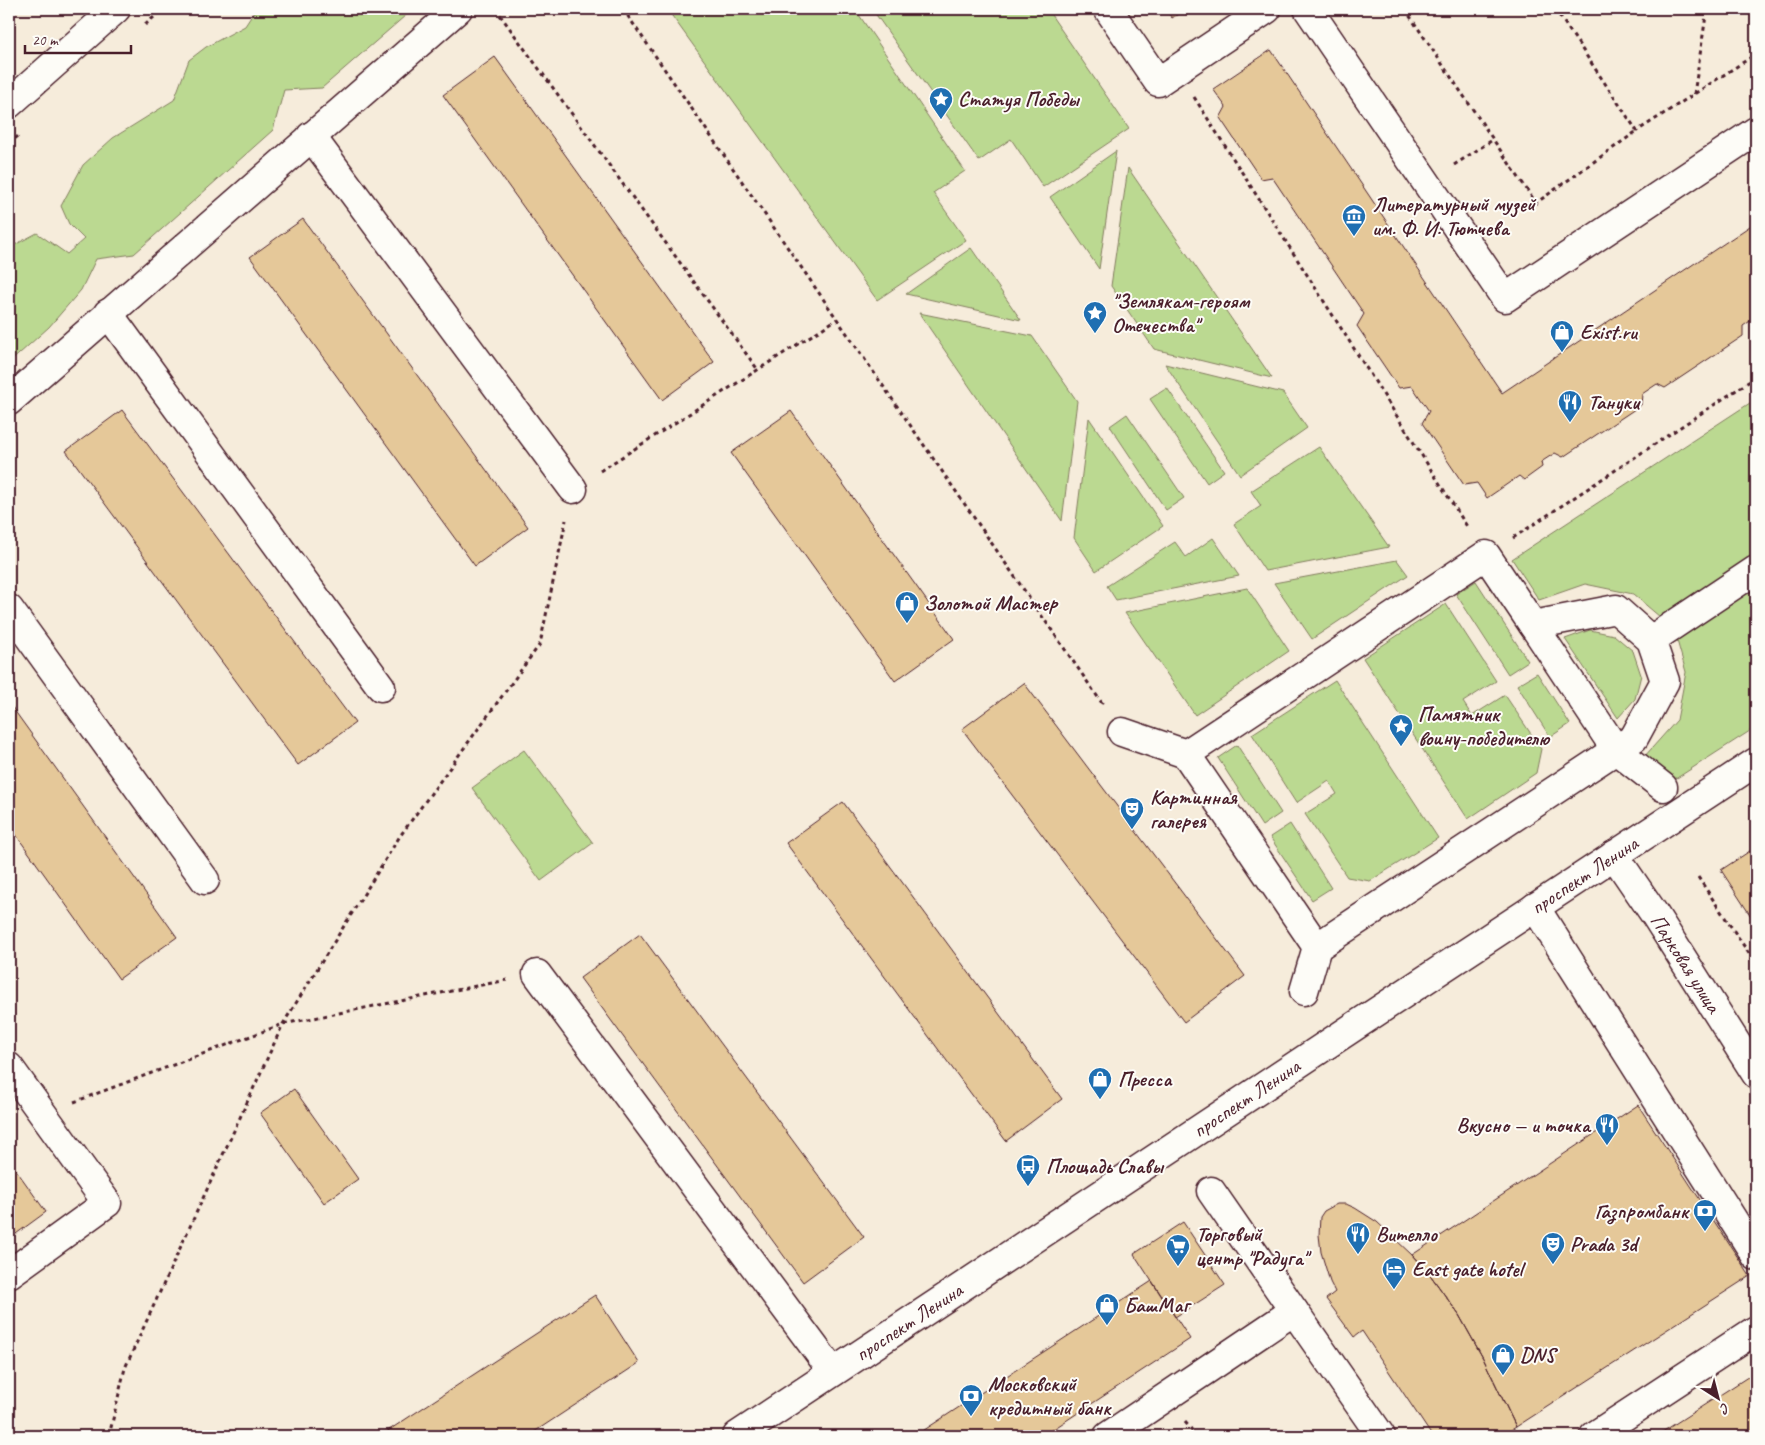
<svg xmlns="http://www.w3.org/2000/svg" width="1765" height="1445" font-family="Caveat,sans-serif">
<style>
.green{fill:#bbd991;stroke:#827c5e}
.building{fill:#e5c899;stroke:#4a1f2b}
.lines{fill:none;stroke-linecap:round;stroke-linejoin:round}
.minor-casing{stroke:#4a1f2b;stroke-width:31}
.major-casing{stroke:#4a1f2b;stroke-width:31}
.path{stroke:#4a1f2b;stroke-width:3;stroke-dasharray:4 4;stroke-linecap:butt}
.minor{stroke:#fdfcf7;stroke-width:28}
.major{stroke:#fdfcf7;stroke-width:28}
.labels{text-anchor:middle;stroke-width:4;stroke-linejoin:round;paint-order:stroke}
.poi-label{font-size:21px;font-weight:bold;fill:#4a1f2b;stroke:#fdfcf7;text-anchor:start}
.street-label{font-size:21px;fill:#4a1f2b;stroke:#fdfcf7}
</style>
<rect width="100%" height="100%" fill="#f6ecdb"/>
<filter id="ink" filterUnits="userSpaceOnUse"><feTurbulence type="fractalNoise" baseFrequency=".02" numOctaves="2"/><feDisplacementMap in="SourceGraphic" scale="10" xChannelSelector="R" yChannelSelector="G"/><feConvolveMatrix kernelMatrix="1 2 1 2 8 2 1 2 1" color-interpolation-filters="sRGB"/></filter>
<g filter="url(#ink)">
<path class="green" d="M256,9h157l-91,79 -38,2 -11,40 -139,124 -38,5 -15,31 -32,37 -40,36v-115l28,-15 30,21 17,-15 -15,-15 -8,-18 22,-41 30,-27 61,-38 15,-40 17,-13 39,-21z
M667,9h188l110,162 -32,22 33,47 -89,60z
M872,9h175l82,120 -86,58 -32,-48 -32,22z
M1116,151l-17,118 -49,-72z
M1128,168l144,210 -118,-29 -43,-63z
M971,248l50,72 -115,-26z
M919,313l113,23 45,65 -15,120z
M1165,364l118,29 24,35 -67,47z
M1167,388l57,83 -17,12 -57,-84z
M1756,399v154l-96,64 -27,-23 -48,-10 -46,16 -27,-41z
M1127,414l57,84 -18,12 -56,-84z
M1089,418l74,108 -67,45 -22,-33z
M1319,447l70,100 -124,24 -31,-47 27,-18 -10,-15z
M1213,538l26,38 -123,24 -9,-14 68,-44 11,15z
M1397,560l11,15 -96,64 -38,-56z
M1476,581l52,80 -20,13 -52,-80z
M1756,584v143l-93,60 -19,-30 33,-37 9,-48 -10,-35z
M1247,588l42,63 -94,64 -70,-102z
M1446,604l50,77 -33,21 9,14 33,-21 36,54 -5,24 -68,46 -105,-161z
M1590,630l24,5 19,16 8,24 -6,24 -17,19 -53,-79z
M1537,673l33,51 -20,13 -33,-52z
M1335,680l103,158 -68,43 -23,-4 -42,-63 32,-20 -8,-13 -33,22 -44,-69z
M1237,745l44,68 -19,13 -44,-68z
M524,750l69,93 -52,38 -69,-93z
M1290,824l41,64 -19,12 -42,-63z"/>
<path class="building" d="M1165,9h21l-14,9z
M1271,50l231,343 254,-171v95l-13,9v10l-78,52 -8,-4 -15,10 -1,11 -78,52 -8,-4 -14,9 1,5 -18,13 -5,-4 -32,22 -10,-15 -13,2 -42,-62 7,-12 -17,-25 -13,2 -42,-62 7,-12 -92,-137 -11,2 -41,-61 6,-11 -13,-18z
M495,57l219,305 -52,38 -219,-305z
M303,219l225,308 -53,39 -225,-309z
M122,410l233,313 -57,42 -232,-314z
M791,411l163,228 -59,42 -164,-228z
M1024,683l221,293 -61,46 -222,-293z
M9,703l168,234 -58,42 -110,-154z
M843,802l219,297 -56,42 -220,-298z
M1756,847v77l-35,-54z
M640,934l224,303 -61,45 -223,-304z
M294,1089l64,90 -34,24 -64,-90z
M1638,1105l112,171 -234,151 -33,-69 -24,-43 -28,-39 -19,-21z
M9,1160l37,52 -37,27z
M1337,1204h9l9,4 22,14 35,33 19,21 28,39 24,43 33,69 -14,9h-70l-70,-105 -8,6 -28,-38 9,-7 -5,-10 -9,-30 -2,-17 1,-18 4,-6z
M1183,1222l42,63 -50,32 -41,-63z
M1152,1281l38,58 -147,97h-128z
M595,1295l44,68 -111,73h-148z
M1754,1373l2,4v59h-100z"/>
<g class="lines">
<g class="minor-casing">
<g id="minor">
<path d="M1108,9l50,73 109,-73"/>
<path d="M1308,9l197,289 251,-167"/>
<path d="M311,136l262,353"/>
<path d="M108,313l273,374"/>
<path d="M9,401l449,-392"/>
<path d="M1486,555l47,70 83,-16 35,31 14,41 -31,57 -317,209 -131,-193z"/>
<path d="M9,609l196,271"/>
<path d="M1533,625l83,125 47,37"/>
<path d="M1651,640l105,-70"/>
<path d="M1122,732l64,22"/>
<path id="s1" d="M1614,855l41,60 101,159"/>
<path d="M1535,907l221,349"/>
<path d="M537,974l296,398"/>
<path d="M1304,991l13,-44"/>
<path d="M9,1067l98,136 -98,71"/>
<path d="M1294,1311l87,125"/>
<path d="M1108,1436l186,-125 -83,-120"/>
<path d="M1594,1436l162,-106"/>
</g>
</g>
<g class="major-casing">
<g id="major">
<path d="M9,104l107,-95"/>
<path id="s2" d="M737,1436l618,-410 401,-264"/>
</g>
</g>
<path class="path" d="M623,9l481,697
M1405,9l131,194 101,-72
M1555,9l82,122 119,-77
M500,15l258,355
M145,25l18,-16
M1694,94l13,-85
M1194,97l274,431
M9,144l9,-8
M1454,165l40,-26
M600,471l237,-152
M1513,538l243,-161
M1698,877l58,87
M74,1102l209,-78 224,-44
M1185,1422l6,7 3,7
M109,1436l16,-68 158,-344 117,-188 140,-192 26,-124"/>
<use href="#minor" class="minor"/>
<use href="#major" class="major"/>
</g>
</g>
<defs>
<g id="sight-pin" transform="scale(1.25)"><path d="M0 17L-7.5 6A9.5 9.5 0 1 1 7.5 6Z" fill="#1f6fb2" stroke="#fdfcf7"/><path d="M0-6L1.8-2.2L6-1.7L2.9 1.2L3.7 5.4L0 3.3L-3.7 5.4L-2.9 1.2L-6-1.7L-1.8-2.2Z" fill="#fff"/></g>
<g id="museum-pin" transform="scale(1.25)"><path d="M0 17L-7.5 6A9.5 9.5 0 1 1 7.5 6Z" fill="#1f6fb2" stroke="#fdfcf7"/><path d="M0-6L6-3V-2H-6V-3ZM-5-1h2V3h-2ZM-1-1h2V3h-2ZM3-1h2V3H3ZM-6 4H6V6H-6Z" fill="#fff"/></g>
<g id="shop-pin" transform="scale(1.25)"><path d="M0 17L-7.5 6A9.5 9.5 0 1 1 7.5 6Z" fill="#1f6fb2" stroke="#fdfcf7"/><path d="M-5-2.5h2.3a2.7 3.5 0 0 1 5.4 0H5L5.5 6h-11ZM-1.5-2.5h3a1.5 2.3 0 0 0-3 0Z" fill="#fff"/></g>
<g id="restaurant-pin" transform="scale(1.25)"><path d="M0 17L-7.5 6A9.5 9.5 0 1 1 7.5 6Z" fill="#1f6fb2" stroke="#fdfcf7"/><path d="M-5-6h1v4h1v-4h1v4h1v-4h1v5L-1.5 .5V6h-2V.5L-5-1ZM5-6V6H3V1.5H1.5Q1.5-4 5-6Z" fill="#fff"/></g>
<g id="theatre-pin" transform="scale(1.25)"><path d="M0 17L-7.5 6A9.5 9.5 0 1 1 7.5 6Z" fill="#1f6fb2" stroke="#fdfcf7"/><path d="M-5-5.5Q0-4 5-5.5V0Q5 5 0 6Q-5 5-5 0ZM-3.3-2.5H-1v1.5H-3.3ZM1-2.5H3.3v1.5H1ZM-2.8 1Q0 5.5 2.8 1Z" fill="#fff"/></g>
<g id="bus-pin" transform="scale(1.25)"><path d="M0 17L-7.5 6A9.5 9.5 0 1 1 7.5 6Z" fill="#1f6fb2" stroke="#fdfcf7"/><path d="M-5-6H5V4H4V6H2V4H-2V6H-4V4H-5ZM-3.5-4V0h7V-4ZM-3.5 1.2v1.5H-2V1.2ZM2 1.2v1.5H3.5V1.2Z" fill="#fff"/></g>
<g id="bank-pin" transform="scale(1.25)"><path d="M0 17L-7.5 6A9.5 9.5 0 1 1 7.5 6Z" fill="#1f6fb2" stroke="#fdfcf7"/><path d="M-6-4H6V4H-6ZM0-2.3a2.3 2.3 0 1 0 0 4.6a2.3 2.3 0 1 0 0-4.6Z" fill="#fff"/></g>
<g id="supermarket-pin" transform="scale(1.25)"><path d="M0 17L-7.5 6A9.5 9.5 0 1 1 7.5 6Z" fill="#1f6fb2" stroke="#fdfcf7"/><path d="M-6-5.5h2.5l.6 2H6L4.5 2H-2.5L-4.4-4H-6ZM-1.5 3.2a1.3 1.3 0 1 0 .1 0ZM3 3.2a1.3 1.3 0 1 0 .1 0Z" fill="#fff"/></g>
<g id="hotel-pin" transform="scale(1.25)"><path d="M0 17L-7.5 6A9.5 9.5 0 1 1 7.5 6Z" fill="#1f6fb2" stroke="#fdfcf7"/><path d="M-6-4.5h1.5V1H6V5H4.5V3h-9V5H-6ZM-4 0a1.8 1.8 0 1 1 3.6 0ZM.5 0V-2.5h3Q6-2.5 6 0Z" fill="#fff"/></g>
</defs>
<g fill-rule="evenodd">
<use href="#sight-pin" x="941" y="99"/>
<use href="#museum-pin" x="1354" y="216"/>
<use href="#sight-pin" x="1095" y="313"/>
<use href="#shop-pin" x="1562" y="332"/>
<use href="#restaurant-pin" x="1570" y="402"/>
<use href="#shop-pin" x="907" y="603"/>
<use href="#sight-pin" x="1401" y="726"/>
<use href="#theatre-pin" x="1132" y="809"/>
<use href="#shop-pin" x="1100" y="1079"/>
<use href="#restaurant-pin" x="1607" y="1125"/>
<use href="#bus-pin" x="1028" y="1166"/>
<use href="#bank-pin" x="1705" y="1211"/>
<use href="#restaurant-pin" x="1358" y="1234"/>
<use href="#theatre-pin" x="1553" y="1244"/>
<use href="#supermarket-pin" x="1178" y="1246"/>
<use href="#hotel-pin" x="1394" y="1269"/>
<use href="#shop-pin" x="1107" y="1305"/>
<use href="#shop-pin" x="1503" y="1355"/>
<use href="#bank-pin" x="971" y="1396"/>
</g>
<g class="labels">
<g class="poi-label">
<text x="958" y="106">Статуя Победы</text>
<text x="1372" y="211">Литературный музей<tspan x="1372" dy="24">им. Ф. И. Тютчева</tspan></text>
<text x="1112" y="308">"Землякам-героям<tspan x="1112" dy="24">Отечества"</tspan></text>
<text x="1580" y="339">Exist.ru</text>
<text x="1588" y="409">Тануки</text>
<text x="924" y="610">Золотой Мастер</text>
<text x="1418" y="721">Памятник<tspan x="1418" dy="24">воину-победителю</tspan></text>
<text x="1150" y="804">Картинная<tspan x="1150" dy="24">галерея</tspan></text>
<text x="1118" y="1086">Пресса</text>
<text x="1590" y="1132" text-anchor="end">Вкусно — и точка</text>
<text x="1046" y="1173">Площадь Славы</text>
<text x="1688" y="1218" text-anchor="end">Газпромбанк</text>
<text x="1196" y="1241">Торговый<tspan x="1196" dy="24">центр "Радуга"</tspan></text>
<text x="1376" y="1241">Вителло</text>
<text x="1570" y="1251">Prada 3d</text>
<text x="1412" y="1276">East gate hotel</text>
<text x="1124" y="1312">БашМаг</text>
<text x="1520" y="1362">DNS</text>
<text x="988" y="1391">Московский<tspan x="988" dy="24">кредитный банк</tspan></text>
</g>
<g class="street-label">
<text dy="7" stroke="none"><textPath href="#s2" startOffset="1016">проспект Ленина</textPath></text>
<text dy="7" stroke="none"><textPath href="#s1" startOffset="130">Парковая улица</textPath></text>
<text dy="7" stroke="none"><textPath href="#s2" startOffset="611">проспект Ленина</textPath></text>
<text dy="7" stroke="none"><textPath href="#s2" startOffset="206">проспект Ленина</textPath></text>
</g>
</g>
<rect width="1765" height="1445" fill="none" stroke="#fdfcf7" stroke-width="30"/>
<rect x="15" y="15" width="1735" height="1415" fill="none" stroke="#4a1f2b" stroke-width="2" filter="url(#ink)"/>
<g transform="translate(1718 1398) rotate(144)" stroke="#fdfcf7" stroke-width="4" paint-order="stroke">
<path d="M0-4L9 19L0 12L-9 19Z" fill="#4a1f2b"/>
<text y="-8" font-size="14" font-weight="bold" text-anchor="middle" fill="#4a1f2b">С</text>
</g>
<path d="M25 45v8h106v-8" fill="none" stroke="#4a1f2b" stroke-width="2.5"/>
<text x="32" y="45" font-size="15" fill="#4a1f2b" stroke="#fdfcf7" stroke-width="4" paint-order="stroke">20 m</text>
</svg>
